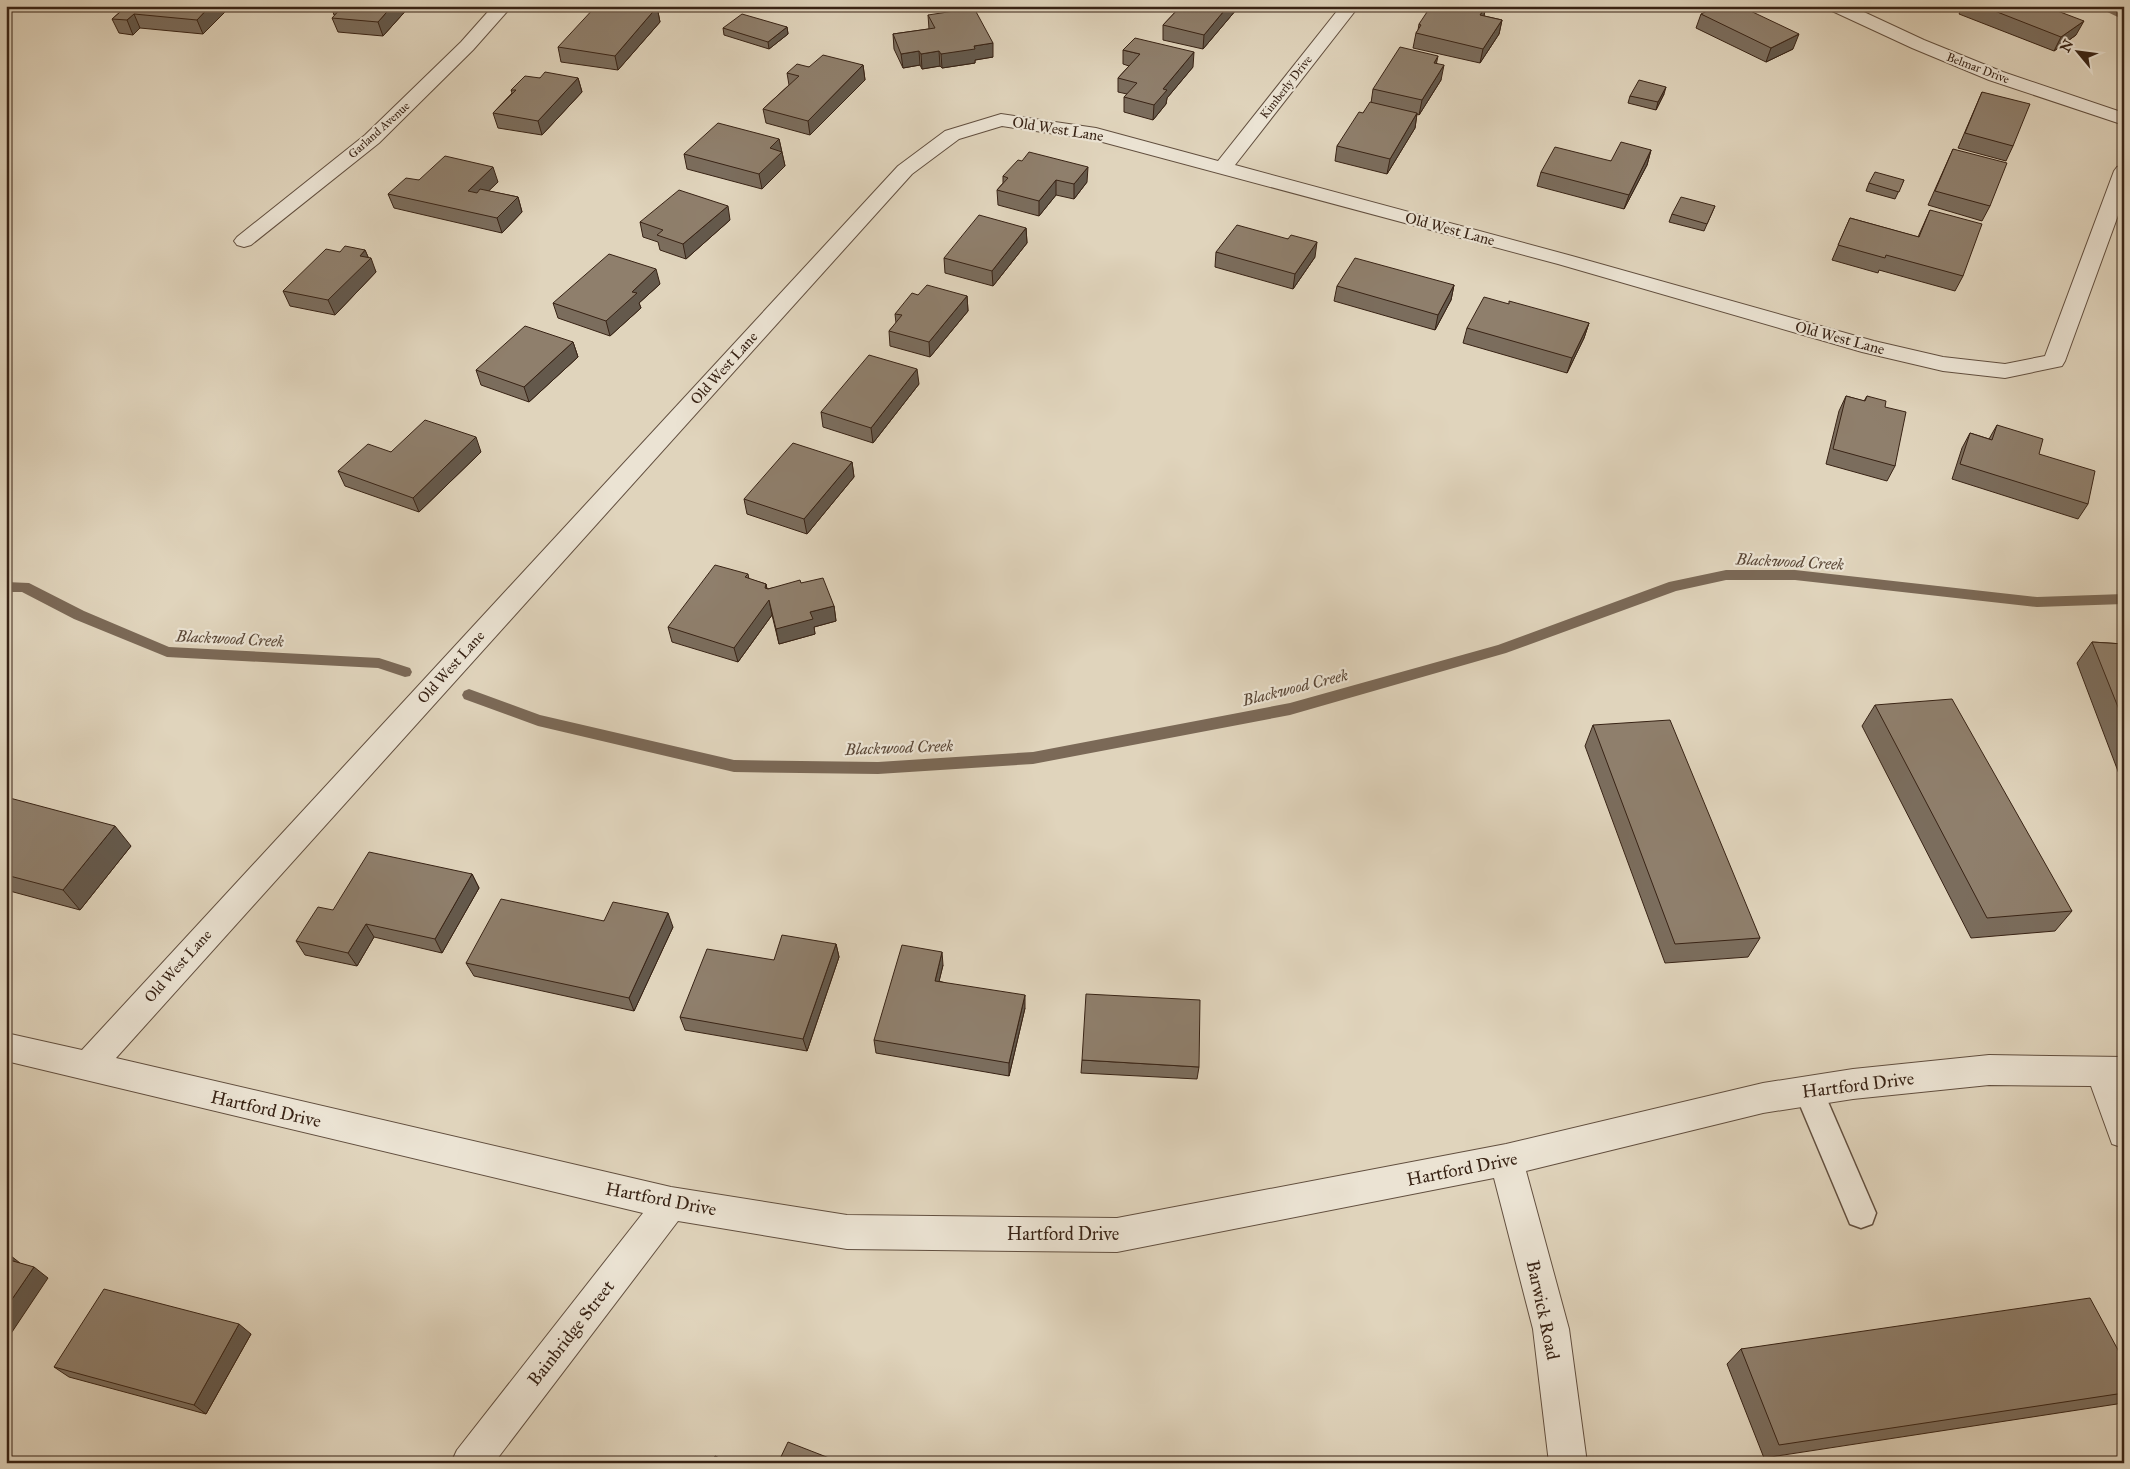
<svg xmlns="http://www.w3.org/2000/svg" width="2130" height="1469" font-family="'IM FELL Great Primer',serif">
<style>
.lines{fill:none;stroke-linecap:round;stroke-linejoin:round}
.stream{fill:#7b6957;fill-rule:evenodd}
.lane-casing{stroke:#624f3f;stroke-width:3}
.street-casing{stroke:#624f3f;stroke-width:2}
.lane{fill:#ebe3d3;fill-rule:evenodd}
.street{fill:#ebe3d3;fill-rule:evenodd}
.wall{fill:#7b6d5d;stroke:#382315}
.shaded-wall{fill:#64594c;stroke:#382315}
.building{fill:#8f7f6c;stroke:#382315}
.labels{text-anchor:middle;stroke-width:4.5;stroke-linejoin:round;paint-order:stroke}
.far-street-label{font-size:12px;fill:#382315;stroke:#ebe3d3}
.street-label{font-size:15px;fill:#382315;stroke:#ebe3d3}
.water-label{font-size:16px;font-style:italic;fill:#594636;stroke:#ebe3d3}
.near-street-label{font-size:18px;fill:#382315;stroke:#ebe3d3}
</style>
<rect width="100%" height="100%" fill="#e0d4bc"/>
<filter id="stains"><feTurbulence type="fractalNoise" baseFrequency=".004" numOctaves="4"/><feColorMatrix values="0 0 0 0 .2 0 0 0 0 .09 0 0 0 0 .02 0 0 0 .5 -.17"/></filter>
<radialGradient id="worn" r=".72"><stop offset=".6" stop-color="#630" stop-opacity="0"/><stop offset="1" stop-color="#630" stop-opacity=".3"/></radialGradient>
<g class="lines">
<path class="stream" d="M2095,6h13l16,7v7z
M1726,570h69l242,27 87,-3v10l-87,3 -242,-27h-69l-50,11 -170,62 -216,62 -257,49 -155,10 -144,-2 -196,-46 -74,-27 -2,-4 2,-4 5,-2 71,26 194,45 144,2 155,-10 257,-49 208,-58 171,-63z
M6,582l23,1 55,28 85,36 210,11 31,10 2,4 -2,4 -5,1 -27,-9 -211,-11 -93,-38 -52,-27h-16z"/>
<g class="lane-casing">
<path id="lane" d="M1809,1078l10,3 57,132 -4,11 -11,4 -11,-4 -56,-133 5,-10z"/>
</g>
<g class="street-casing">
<path id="street" d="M493,6h19l-39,44 -94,93 -128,102 -7,2 -7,-2 -3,-4 3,-4 128,-102 96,-93z
M1341,6h18l-124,159 337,91 302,85 69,16 62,7 40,-8 69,-185 3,-4 7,-2v34l-59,162 -3,5 -57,12 -62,-7 -81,-19 -304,-88 -463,-124 -93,-14 -43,13 -47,35 -796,884 555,129 176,28 270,3 389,-74 257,-61 90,-14 136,-14 135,2v91l-12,-4 -21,-58 -102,-1 -136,14 -90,14 -237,58 43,158 18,134h-38l-16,-134 -39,-151 -377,74 -270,-3 -169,-28 -184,242h-43l6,-13 186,-237 -637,-152v-28l76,17 816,-884 47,-35 56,-17 95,14 122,33z
M1827,6h24l73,34 79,32 121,41v12l-135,-45 -77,-32 -82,-38z"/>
</g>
<use href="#lane" class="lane"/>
<use href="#street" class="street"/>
</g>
<path class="wall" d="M127,6h97l2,5 -23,23 -63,-6 -7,7 -14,-2 -7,-14z
M331,6h79l-27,30 -45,-4 -6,-14 3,-3h-1z
M1181,6h55v4l-33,39 -40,-9v-15z
M1486,6l-2,10 18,4 -3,14 -19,29 -67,-15 3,-15 2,-3 1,-6z
M1963,6h91l-1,3 23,26 -22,16 -95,-37z
M657,7l3,15 -42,48 -57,-8 -3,-15z
M1701,14l92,35 -27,13 -70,-34z
M928,15l65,42 -18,3v3l-33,5 -2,-2 -18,3 -2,-4 -17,3 -9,-19 -1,-15 36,-5z
M787,27l1,7 -19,15 -45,-14 -1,-7z
M1123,50l70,17 -26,31 -1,6 -13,16 -29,-8v-15l3,-3 -9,-2v-14l11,-12 -6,-2z
M1437,63l4,17 -22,35 -2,-1 -2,14 -28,46 -52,-13 2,-15 34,-43 2,-14z
M863,65l2,15 -55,55 -44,-12 -3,-14 26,-24 -2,-12 22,-6z
M540,78h38l4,14 -40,43 -44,-7 -5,-15 19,-20 -1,-3z
M1982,92l31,54 -7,15 -48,-13z
M1664,94l-8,16 -28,-7 2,-7z
M779,139l6,27 -23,23 -75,-20 -3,-15z
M1953,149l37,57 -8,15 -54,-16z
M1651,150l-4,15 -23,44 -87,-23 4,-14 70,-11z
M1003,176l84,6 -13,17 -18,-4 -17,21 -41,-11 -1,-15 6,-7z
M419,180l79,2 -10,9 30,6 4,15 -20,21 -108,-25 -6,-14z
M1904,180l-9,19 -29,-8 3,-8z
M1715,206l-11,25 -35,-9 3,-8z
M1930,210l33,66 -8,15 -76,-21 -1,3 -46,-13 18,-42 68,19z
M730,220l-44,39 -26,-9 -2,-8 -15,-5 -3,-15z
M1026,228l1,15 -34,43 -48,-13 -1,-15z
M1288,239l27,18 -22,32 -78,-22 1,-15z
M365,250l3,7 8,15 -41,43 -45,-9 -7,-15 57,-39z
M660,284l-21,19 2,5 -31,28 -52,-18 -5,-15z
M1454,285l-3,15 -16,30 -101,-29 3,-15z
M918,295l49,1 1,15 -38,46 -40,-11 -1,-15 7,-8 -1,-9z
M1509,304l80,19 -5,15 -17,35 -104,-30 4,-15z
M573,342l5,15 -49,45 -48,-17 -5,-15z
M919,384l-46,59 -50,-16 -2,-15z
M1846,396l18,5 3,-5 18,11 10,59 -8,15 -61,-17 13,-53z
M1997,425l42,29 49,50 -10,15 -126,-40 10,-31 8,-15 19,6z
M391,452h90l-62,60 -74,-26 -7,-15z
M852,462l2,15 -47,57 -60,-20 -3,-15z
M748,574l1,5 17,5 1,5 34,-6 33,23 2,15 -22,6 1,7 -36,10 -7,-29 -34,47 -66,-20 -4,-15z
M2092,642l32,2v143l-47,-124z
M1875,705l197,206 -17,20 -84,7 -109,-212z
M1593,725l167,213 -12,19 -83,6 -80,-217z
M6,797l125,49 -51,64 -74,-20z
M472,874l7,14 -37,65 -68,-16 -17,29 -52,-11 -9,-14 37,-31z
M604,921l69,6 -39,84 -160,-35 -8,-13z
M836,944l3,13 -32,94 -122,-21 -5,-13 94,-57z
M943,965l-4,16 86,27 -16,68 -133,-23 -2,-13z
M1082,1060l117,7 -2,12 -116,-6z
M251,1334l-45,80 -137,-37 -15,-10z
M1741,1349l383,12v39l-7,4 -353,54 -37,-94z"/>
<path class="shaded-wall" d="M210,6h14l2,5 -23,23 -6,-14z
M392,6h18l-27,30 -5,-14z
M1228,6h8v4l-33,39 1,-14z
M1486,6l-3,14 -3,-5z
M657,7l3,15 -42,48 -3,-14z
M134,14l6,14 -7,7 -6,-15z
M1502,20l-3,14 -19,29 3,-14z
M2084,21l-8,14 -22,16 7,-14z
M787,27l1,7 -19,15 -1,-7z
M1799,34l-6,15 -27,13 5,-14z
M993,43v14l-18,3v3l-33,5 -1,-14 33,-8z
M919,51l1,14 -17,3 -2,-14z
M939,51l1,15 -18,3 -1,-15z
M1194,52l-1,15 -26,31 -1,6 -13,16 1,-15 9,-16z
M1438,56l-3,14 -1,-7z
M863,65l2,15 -55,55 -2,-14z
M1444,65l-3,15 -22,35 3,-15z
M578,78l4,14 -40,43 -4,-14z
M1666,87l-2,7 -8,16 2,-8z
M1417,113l-2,15 -28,46 3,-15z
M779,139l6,27 -23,23 -3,-15 11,-26z
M1651,150l-4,15 -23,44 5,-14z
M493,167l5,15 -25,24 -5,-15z
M1088,167l-1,15 -13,17v-15z
M1056,180v15l-17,21v-15z
M518,197l4,15 -20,21 -5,-15z
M728,206l2,14 -44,39 -3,-15z
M1026,228l1,15 -34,43 -1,-15z
M1317,242l-2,15 -22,32 2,-15z
M365,250l4,9 2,-1 5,14 -41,43 -7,-15 32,-44z
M656,269l4,15 -21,19 2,5 -31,28 -4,-15 26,-29z
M1454,285l-3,15 -16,30 3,-15z
M967,296l1,15 -38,46 -1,-15z
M1589,323l-5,15 -17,35 5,-15z
M573,342l5,15 -49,45 -5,-15z
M917,369l2,15 -46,59 -2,-15z
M476,437l5,15 -62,60 -6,-14z
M852,462l2,15 -47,57 -3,-15z
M766,584l6,31 -34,47 -4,-14z
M834,606l2,15 -22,6 1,7 -36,10 -3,-15 34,-17z
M115,826l16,20 -51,64 -17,-20z
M472,874l7,14 -37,65 -7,-14z
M668,913l5,14 -39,84 -5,-13z
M366,924l8,13 -17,29 -9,-13z
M836,944l3,13 -32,94 -4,-12z
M942,952l1,13 -7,29 -1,-13z
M1025,995v13l-16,68v-13z
M6,1252l14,11 -14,-2z
M34,1267l14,11 -42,63v-33z
M239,1324l12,10 -45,80 -12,-9z"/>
<path class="building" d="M127,6h83l-13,14 -63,-6 -7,6 -15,-1z
M343,6h49l-14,16 -46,-4z
M596,6h53l8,1 -42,49 -57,-9z
M1181,6h47l-24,29 -41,-10z
M1431,6h55l-6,9 22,5 -19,29 -67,-16 5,-8 -2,-1z
M1717,6h23l59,28 -28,14 -70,-34z
M1982,6h65v1l37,14 -23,16z
M974,8l19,35 -19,3 1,3 -34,5 -2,-3 -18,3 -2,-3 -18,3 -8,-20 42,-6 -7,-13z
M742,14l45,13 -19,15 -45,-14z
M1135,38l59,14 -31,37 4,1 -13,15 -30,-8 13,-14 -19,-5 22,-24 -17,-4z
M1400,47l38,9 -4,7 10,2 -22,35 -49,-11z
M823,55l40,10 -55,56 -45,-12 36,-33 -12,-3 10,-9 12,3z
M545,72l33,6 -40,43 -45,-8 23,-23h-5l14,-14 15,2z
M1639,80l27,7 -8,15 -28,-6z
M1982,92l48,12 -17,42 -48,-13z
M1370,102l47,11 -27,46 -53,-13 22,-34 4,1z
M718,123l61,16 -9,9 12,4 -23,22 -75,-20z
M1621,142l30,8 -22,45 -88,-23 14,-25 56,14z
M1953,149l54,14 -17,43 -55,-15z
M1029,152l59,15 -14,17 -18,-4 -17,21 -42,-11 11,-12 -5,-2 15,-16 4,1z
M445,156l48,11 -25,24 9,2 3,-4 38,8 -21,21 -109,-24 18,-16 13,2z
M1875,172l29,8 -5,12 -30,-9z
M679,190l49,16 -45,38 -26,-9 6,-5 -23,-8z
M1681,197l34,9 -8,18 -35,-10z
M1930,210l52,14 -19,52 -77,-21 -1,3 -47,-13 12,-27 69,19z
M979,215l47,13 -34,43 -48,-13z
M1237,225l51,14 3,-4 26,7 -22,32 -79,-22z
M345,246l20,4 -5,6 11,2 -43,42 -45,-9 43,-42 14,3z
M609,254l47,15 -24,23 5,1 -31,28 -53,-18z
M1355,258l99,27 -16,30 -101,-29z
M927,285l40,11 -38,46 -40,-11 13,-16 -7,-1 17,-21 6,2z
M1484,297l25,7v-3l80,22 -17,35 -105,-30z
M525,326l48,16 -49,45 -48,-17z
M869,355l48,14 -46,59 -50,-16z
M1846,396l19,5 2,-5 19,5 -1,6 21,5 -11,54 -62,-17z
M425,420l51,17 -63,61 -75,-27 30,-27 23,8z
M1997,425l46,14 -4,15 56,17 -7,33 -128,-40 10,-31 22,7z
M793,443l59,19 -48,57 -60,-20z
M715,565l33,9 -3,3 21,7 -1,4 3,1 32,-9 1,3 22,-5 11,28 -24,6 3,7 -37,10 -7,-29 -35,48 -66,-21z
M2092,642l32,2v78z
M1952,699l120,212 -85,7 -112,-213z
M1670,720l90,218 -85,6 -82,-219z
M6,797l109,29 -52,64 -57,-15z
M369,852l103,22 -37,65 -69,-15 -18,29 -52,-12 22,-34 15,3z
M501,899l103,22 9,-19 55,11 -39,85 -163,-35z
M782,935l54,9 -33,95 -123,-22 27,-68 67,11z
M902,945l40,7 -7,29 90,14 -16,68 -135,-23z
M1086,994l114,6 -1,67 -117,-7z
M6,1259l28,8 -28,41z
M104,1289l135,35 -45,81 -140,-38z
M2090,1298l34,63v32l-345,52 -38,-96z
M788,1442l54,21h-64z
M715,1456l16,7h-19z"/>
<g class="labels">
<g class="far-street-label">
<text transform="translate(1978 68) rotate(21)" y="4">Belmar Drive</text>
<text transform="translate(1286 87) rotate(-52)" y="4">Kimberly Drive</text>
<text transform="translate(379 130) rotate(-42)" y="4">Garland Avenue</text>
</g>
<g class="street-label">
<text transform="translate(1058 129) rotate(9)" y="5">Old West Lane</text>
<text transform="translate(1450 229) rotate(15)" y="5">Old West Lane</text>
<text transform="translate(1840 338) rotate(15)" y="5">Old West Lane</text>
<text transform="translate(724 368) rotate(-48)" y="5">Old West Lane</text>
<text transform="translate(451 667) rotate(-48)" y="5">Old West Lane</text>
<text transform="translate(178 966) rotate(-48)" y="5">Old West Lane</text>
</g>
<g class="water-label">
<text transform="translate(1790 561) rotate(3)" y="6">Blackwood Creek</text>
<text transform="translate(230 638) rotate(3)" y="6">Blackwood Creek</text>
<text transform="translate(1295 687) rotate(-14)" y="6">Blackwood Creek</text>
<text transform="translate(899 747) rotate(-2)" y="6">Blackwood Creek</text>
</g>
<g class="near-street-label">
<text transform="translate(1858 1085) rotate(-7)" y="6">Hartford Drive</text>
<text transform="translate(266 1109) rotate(13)" y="6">Hartford Drive</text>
<text transform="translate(1462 1169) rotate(-11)" y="6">Hartford Drive</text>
<text transform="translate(661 1199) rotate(11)" y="6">Hartford Drive</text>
<text x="1063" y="1240">Hartford Drive</text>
<text transform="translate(1543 1310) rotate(78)" y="6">Barwick Road</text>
<text transform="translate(571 1333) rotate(-52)" y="6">Bainbridge Street</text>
</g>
</g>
<rect width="2130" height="1469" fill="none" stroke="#e0d4bc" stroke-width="25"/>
<rect x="8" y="8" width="2115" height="1454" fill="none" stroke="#382315" stroke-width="2.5"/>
<rect x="12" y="12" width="2105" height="1444" fill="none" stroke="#382315"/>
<g transform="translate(2078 52) rotate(299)" stroke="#ebe3d3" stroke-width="4" paint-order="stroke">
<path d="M0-4L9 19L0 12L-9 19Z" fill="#382315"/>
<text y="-8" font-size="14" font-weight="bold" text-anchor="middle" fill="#382315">N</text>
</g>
<rect width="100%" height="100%" filter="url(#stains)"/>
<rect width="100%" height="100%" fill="url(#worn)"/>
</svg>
